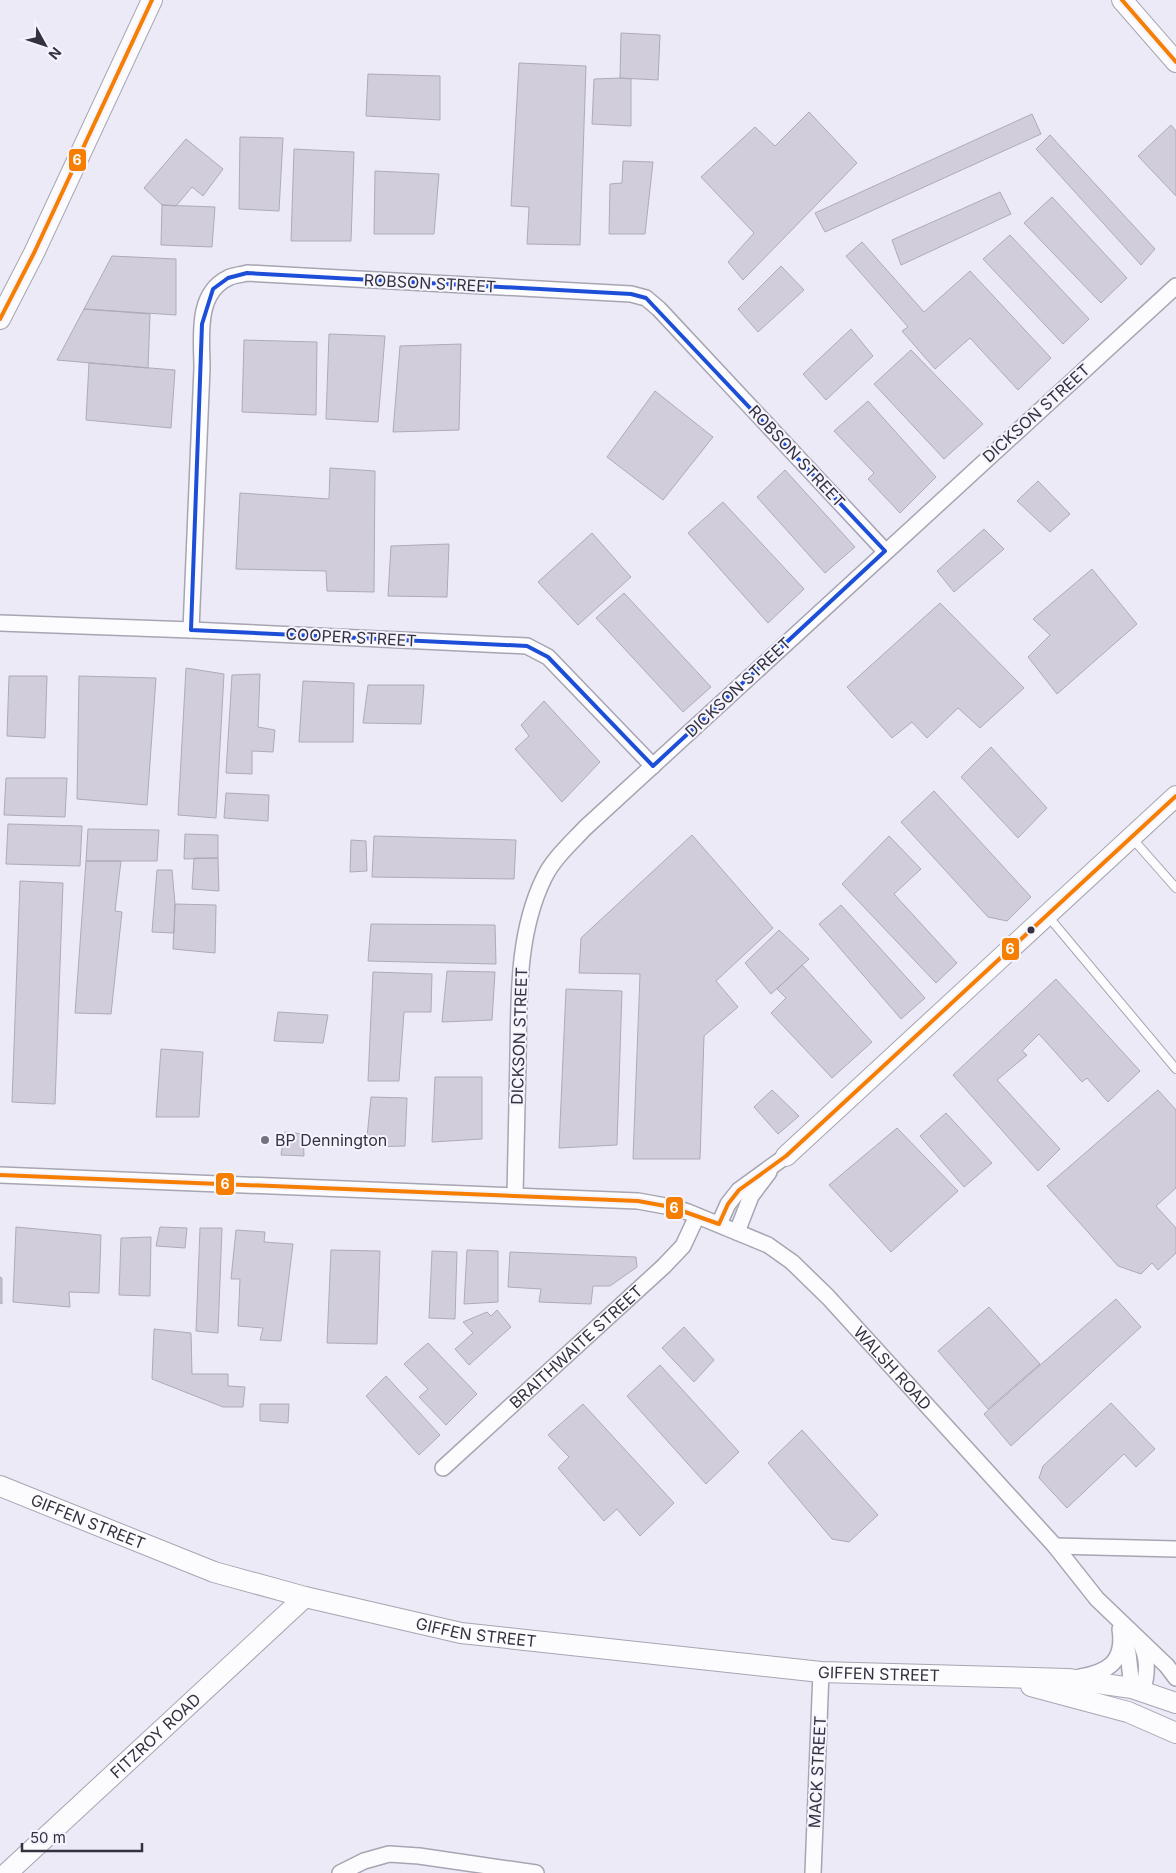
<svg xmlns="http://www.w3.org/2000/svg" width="1176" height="1873" font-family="Inter,sans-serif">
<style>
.building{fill:#d2cdda;stroke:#afaab7}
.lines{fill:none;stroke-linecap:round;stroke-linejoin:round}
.service-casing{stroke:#a6a5b1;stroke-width:10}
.minor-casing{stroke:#a6a5b1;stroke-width:18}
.tertiary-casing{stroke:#a6a5b1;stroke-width:22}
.service{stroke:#fcfcfe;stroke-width:8}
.minor{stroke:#fcfcfe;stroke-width:15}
.tertiary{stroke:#fcfcfe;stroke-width:20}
.bus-1-casing{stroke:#f5f4fc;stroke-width:8}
.bus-1{stroke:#f57e03;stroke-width:4}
.marked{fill:none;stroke:#1d4ed8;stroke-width:4;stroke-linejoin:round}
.bus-dot{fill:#343140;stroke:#f5f4fc;stroke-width:2}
.poi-dot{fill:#747280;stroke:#f5f4fc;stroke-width:2}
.labels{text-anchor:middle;stroke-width:4;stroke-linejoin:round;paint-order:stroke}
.street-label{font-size:16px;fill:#343140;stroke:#f5f4fc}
.poi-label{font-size:16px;fill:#343140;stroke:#f5f4fc;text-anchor:start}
.line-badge{stroke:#f5f4fc;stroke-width:2}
.badge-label{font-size:14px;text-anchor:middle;font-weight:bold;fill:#fff}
</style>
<rect width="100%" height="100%" fill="#eceaf7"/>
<path class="building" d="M621,33l39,2 -2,45 -38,-2z
M519,63l67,3 -6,179 -53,-1 2,-37 -18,-1z
M368,74l72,2v44l-74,-4z
M620,78l11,1v47l-39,-2 2,-45z
M809,112l48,51 -114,117 -15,-18 26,-29 -53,-56 54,-50 20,19z
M1032,114l9,20 -216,98 -10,-19z
M1171,125l5,6v65l-38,-40z
M1050,135l105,114 -14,16 -105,-116z
M240,137l43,1 -4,73 -40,-2z
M186,139l37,30 -20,27 -11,-9 -16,19 -14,-1 -18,-17z
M294,149l60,3 -3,89h-60z
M623,161l30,1 -8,72h-36l1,-50 12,-1z
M375,171l64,3 -5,60h-60z
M1000,192l11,22 -110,51 -9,-25z
M1052,197l75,81 -26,25 -77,-80z
M162,205l53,2 -3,40 -51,-2z
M1010,235l79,84 -26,25 -80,-85z
M862,242l62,70 46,-41 81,87 -33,32 -48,-52 -35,31 -33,-38 6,-4 -62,-71z
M112,256l64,3v56l-92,-6z
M781,266l23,24 -46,42 -20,-23z
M84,309l66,5 -2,54 -91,-8z
M851,329l22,27 -47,44 -23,-26z
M329,334l56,2 -7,86 -52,-3z
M244,340l73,2 -1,73 -74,-3z
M461,344l-2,86 -66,2 7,-86z
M911,350l72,74 -39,35 -70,-75z
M89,363l86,7 -4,58 -85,-8z
M655,391l58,46 -50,63 -56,-43z
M868,401l68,76 -36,36 -32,-34 6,-6 -40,-42z
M330,468l45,3 -1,121 -47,-1 -1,-20 -90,-2 4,-76 89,6z
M785,470l70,77 -30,26 -68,-76z
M1038,481l32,33 -20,18 -33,-31z
M723,502l81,87 -36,34 -80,-90z
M984,529l20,20 -50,43 -17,-21z
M592,533l39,44 -53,48 -40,-43z
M449,544l-2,53 -59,-1 3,-50z
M1092,569l45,55 -80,70 -29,-37 22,-22 -17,-16z
M624,593l87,94 -28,25 -87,-94z
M940,603l84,85 -44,40 -22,-20 -31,30 -15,-16 -20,16 -45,-51z
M186,668l38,6 -8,144 -38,-3z
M260,674l-2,53 17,3 -2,22 -21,-1v23l-26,-1 6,-98z
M9,676h38l-2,62 -38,-2z
M79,676l77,2 -9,127 -70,-6z
M303,681l51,2 -1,59h-54z
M368,685h56l-3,39 -58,-1z
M544,701l56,61 -38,40 -47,-53 14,-13 -8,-11z
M991,747l56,61 -29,30 -57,-61z
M6,778h61l-2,39 -61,-2z
M934,791l97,106 -24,24 -19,-4 -87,-95z
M226,793l43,2 -1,26 -44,-3z
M8,824l74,2 -2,40 -74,-2z
M88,829l71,1 -2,31h-71z
M185,834l33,1v23l-34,1z
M692,835l81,93 -57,53 22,26 -34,29 -4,123h-67l7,-185 -61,-1 2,-35z
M374,836l142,4 -2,39 -142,-2z
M889,836l32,33 -27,25 63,69 -21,20 -94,-99z
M351,840l15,1 1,30 -17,1z
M194,858h24l1,33 -27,-2z
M86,861h35l-6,50 7,1 -11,102 -36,-1z
M157,870h15l3,34 -1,29 -22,-1z
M20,881l43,2 -8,221 -43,-2z
M175,904l41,1 -1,48 -42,-4z
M841,905l84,93 -24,21 -82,-95z
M371,924l124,1 1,39 -128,-3z
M779,930l30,29 -38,35 -26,-31z
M802,965l70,77 -40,36 -61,-65 15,-15 -9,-9z
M447,971l48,1 -3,48 -50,2z
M373,972l59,2 -1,38h-27l-5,69h-31z
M1056,979l84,92 -32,31 -21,-24 -5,4 -43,-48 -17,17 5,4 -30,25 63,69 -22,22 -85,-96z
M566,989l56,2 -5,154 -58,3z
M278,1012l50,3 -5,28 -49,-2z
M161,1049l42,3 -4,65h-43z
M435,1077h47v62l-50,3z
M772,1090l27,26 -21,18 -24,-27z
M1158,1090l18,20v78l-20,18 20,22v25l-18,17 -6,-7 -11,11 -23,-8 -71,-80z
M371,1097l36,1 -2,48 -39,1z
M946,1113l46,50 -28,24 -44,-51z
M897,1128l61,63 -67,61 -62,-67z
M285,1132l18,2 1,22 -23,-1z
M16,1227l85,8 -2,58 -30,-1 1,15 -57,-5z
M160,1227l27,1 -2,20 -29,-2z
M200,1228h22l-4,105 -22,-2z
M236,1230l29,2 -1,10 29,2 -12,97 -21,-1 3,-12 -25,-2 2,-47h-9z
M151,1237l-1,59 -31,-1 2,-57z
M331,1250l49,1 -3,93 -50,-1z
M467,1250l31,1v51l-34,2z
M432,1251l25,1 -2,67 -26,-1z
M510,1252l126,5 1,10 -27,19h-17l-2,18 -52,-2 2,-13 -33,-2z
M0,1277l2,1v26l-2,-1z
M1116,1299l25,28 -130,119 -27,-32z
M989,1307l51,57 -52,45 -50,-58z
M497,1310l14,17 -42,38 -14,-16 18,-16 -10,-11 24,-10 4,4z
M684,1327l30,33 -20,22 -32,-34z
M154,1329l37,4 1,41h36v12l17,1 -2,20h-20l-71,-28z
M428,1343l49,51 -31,31 -27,-28 9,-8 -24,-25z
M660,1365l79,87 -33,32 -79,-88z
M386,1376l54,59 -21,20 -53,-59z
M1111,1403l44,46 -19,18 -12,-13 -57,54 -28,-30 4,-12z
M260,1404h29l-1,19 -28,-2z
M583,1404l91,99 -34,33 -23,-27 -13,12 -46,-53 11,-11 -21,-22z
M802,1430l76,85 -29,27 -17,-3 -64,-76z"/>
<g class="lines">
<g class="service-casing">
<path id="service" d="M1131,837l45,51
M1047,915l129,154"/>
</g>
<g class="minor-casing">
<g id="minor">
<path d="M0,623l191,7 336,16 21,11 105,109"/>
<path d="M191,630l11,-262c0,-30 -7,-74 26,-90 5,-3 13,-3 19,-5l384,21 15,4 13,11 226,242"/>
<path id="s1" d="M0,1175l638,26 33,6 17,5 80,33 24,17 36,35 227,249 42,53 70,67 9,12"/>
<path d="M515,1195c1,-45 2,-91 3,-137 1,-60 -1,-125 26,-180 9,-19 27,-35 41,-50l591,-542"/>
<path d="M719,1224l9,-20 11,-14 47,-34"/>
<path d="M737,1232l14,-36 18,-24"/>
<path id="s2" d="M443,1468l221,-202 19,-20 14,-30"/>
<path d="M1055,1546l121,3"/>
<path d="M1124,1638l4,15 4,35"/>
<path d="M1140,1642c8,15 8,33 2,49"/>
<path d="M1080,1677c28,-5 45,-15 40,-48"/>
<path d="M340,1873l24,-12 25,-7 30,2 117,17"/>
<path d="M813,1873l8,-201"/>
</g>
</g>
<g class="tertiary-casing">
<g id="tertiary">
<path d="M1122,0l54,62"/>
<path d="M0,319l34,-66 118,-253"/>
<path d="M786,1156l390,-360"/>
<path id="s3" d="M0,1486l214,86 91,25 156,36 360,39 247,7 64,9 44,15"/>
<path d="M1031,1686l97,26 48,21"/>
<path id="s4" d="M7,1873l298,-276"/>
</g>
</g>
<use href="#service" class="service"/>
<use href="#minor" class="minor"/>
<use href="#tertiary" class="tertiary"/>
<g class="bus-1-casing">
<path id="bus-1" d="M1122,0l54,62
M0,319l34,-66 118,-253
M0,1175l638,26 33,6 48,17 9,-20 11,-14 47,-34 390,-360"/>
</g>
<use href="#bus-1" class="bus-1"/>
</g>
<path class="marked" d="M247,273l384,21 15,4 239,253 -232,215 -105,-109 -21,-11 -336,-16 11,-306 11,-35 15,-11z"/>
<circle class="bus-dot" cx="1031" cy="930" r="4.5"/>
<circle class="poi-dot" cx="265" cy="1140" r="5"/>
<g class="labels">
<g class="street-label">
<text transform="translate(430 283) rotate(3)" y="6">ROBSON STREET</text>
<text transform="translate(1036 413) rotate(-42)" y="6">DICKSON STREET</text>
<text transform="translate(797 456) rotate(47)" y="6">ROBSON STREET</text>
<text transform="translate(351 637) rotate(3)" y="6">COOPER STREET</text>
<text transform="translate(738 687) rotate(-43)" y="6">DICKSON STREET</text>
<text transform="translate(519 1036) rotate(-88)" y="6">DICKSON STREET</text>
<text dy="6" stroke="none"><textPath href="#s2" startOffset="180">BRAITHWAITE STREET</textPath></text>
<text dy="6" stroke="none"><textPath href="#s1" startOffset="952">WALSH ROAD</textPath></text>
<text dy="6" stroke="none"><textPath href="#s3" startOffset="95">GIFFEN STREET</textPath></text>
<text dy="6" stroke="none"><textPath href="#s3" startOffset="500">GIFFEN STREET</textPath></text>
<text dy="6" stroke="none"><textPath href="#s3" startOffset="905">GIFFEN STREET</textPath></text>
<text dy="6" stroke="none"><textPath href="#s4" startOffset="202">FITZROY ROAD</textPath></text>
<text transform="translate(817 1772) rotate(-87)" y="6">MACK STREET</text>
</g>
<g class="poi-label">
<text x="275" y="1146">BP Dennington</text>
</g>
</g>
<g class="line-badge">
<rect x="68" y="148" width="19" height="24" rx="5" fill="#f57e03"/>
<rect x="1001" y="937" width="19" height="24" rx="5" fill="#f57e03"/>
<rect x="215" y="1172" width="20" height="24" rx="5" fill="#f57e03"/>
<rect x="665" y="1196" width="19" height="24" rx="5" fill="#f57e03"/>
</g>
<g class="badge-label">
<text x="77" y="165">6</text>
<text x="1010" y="954">6</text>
<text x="225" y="1189">6</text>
<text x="674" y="1213">6</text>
</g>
<g transform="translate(45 45) rotate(130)" stroke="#f5f4fc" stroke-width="4" paint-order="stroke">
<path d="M0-4L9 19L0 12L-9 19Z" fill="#343140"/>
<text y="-8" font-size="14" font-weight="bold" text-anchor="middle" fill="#343140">N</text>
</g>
<path d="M22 1843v8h120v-8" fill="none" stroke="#343140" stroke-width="2.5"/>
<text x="30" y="1843" font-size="15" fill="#343140" stroke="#f5f4fc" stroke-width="4" paint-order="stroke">50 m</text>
</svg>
